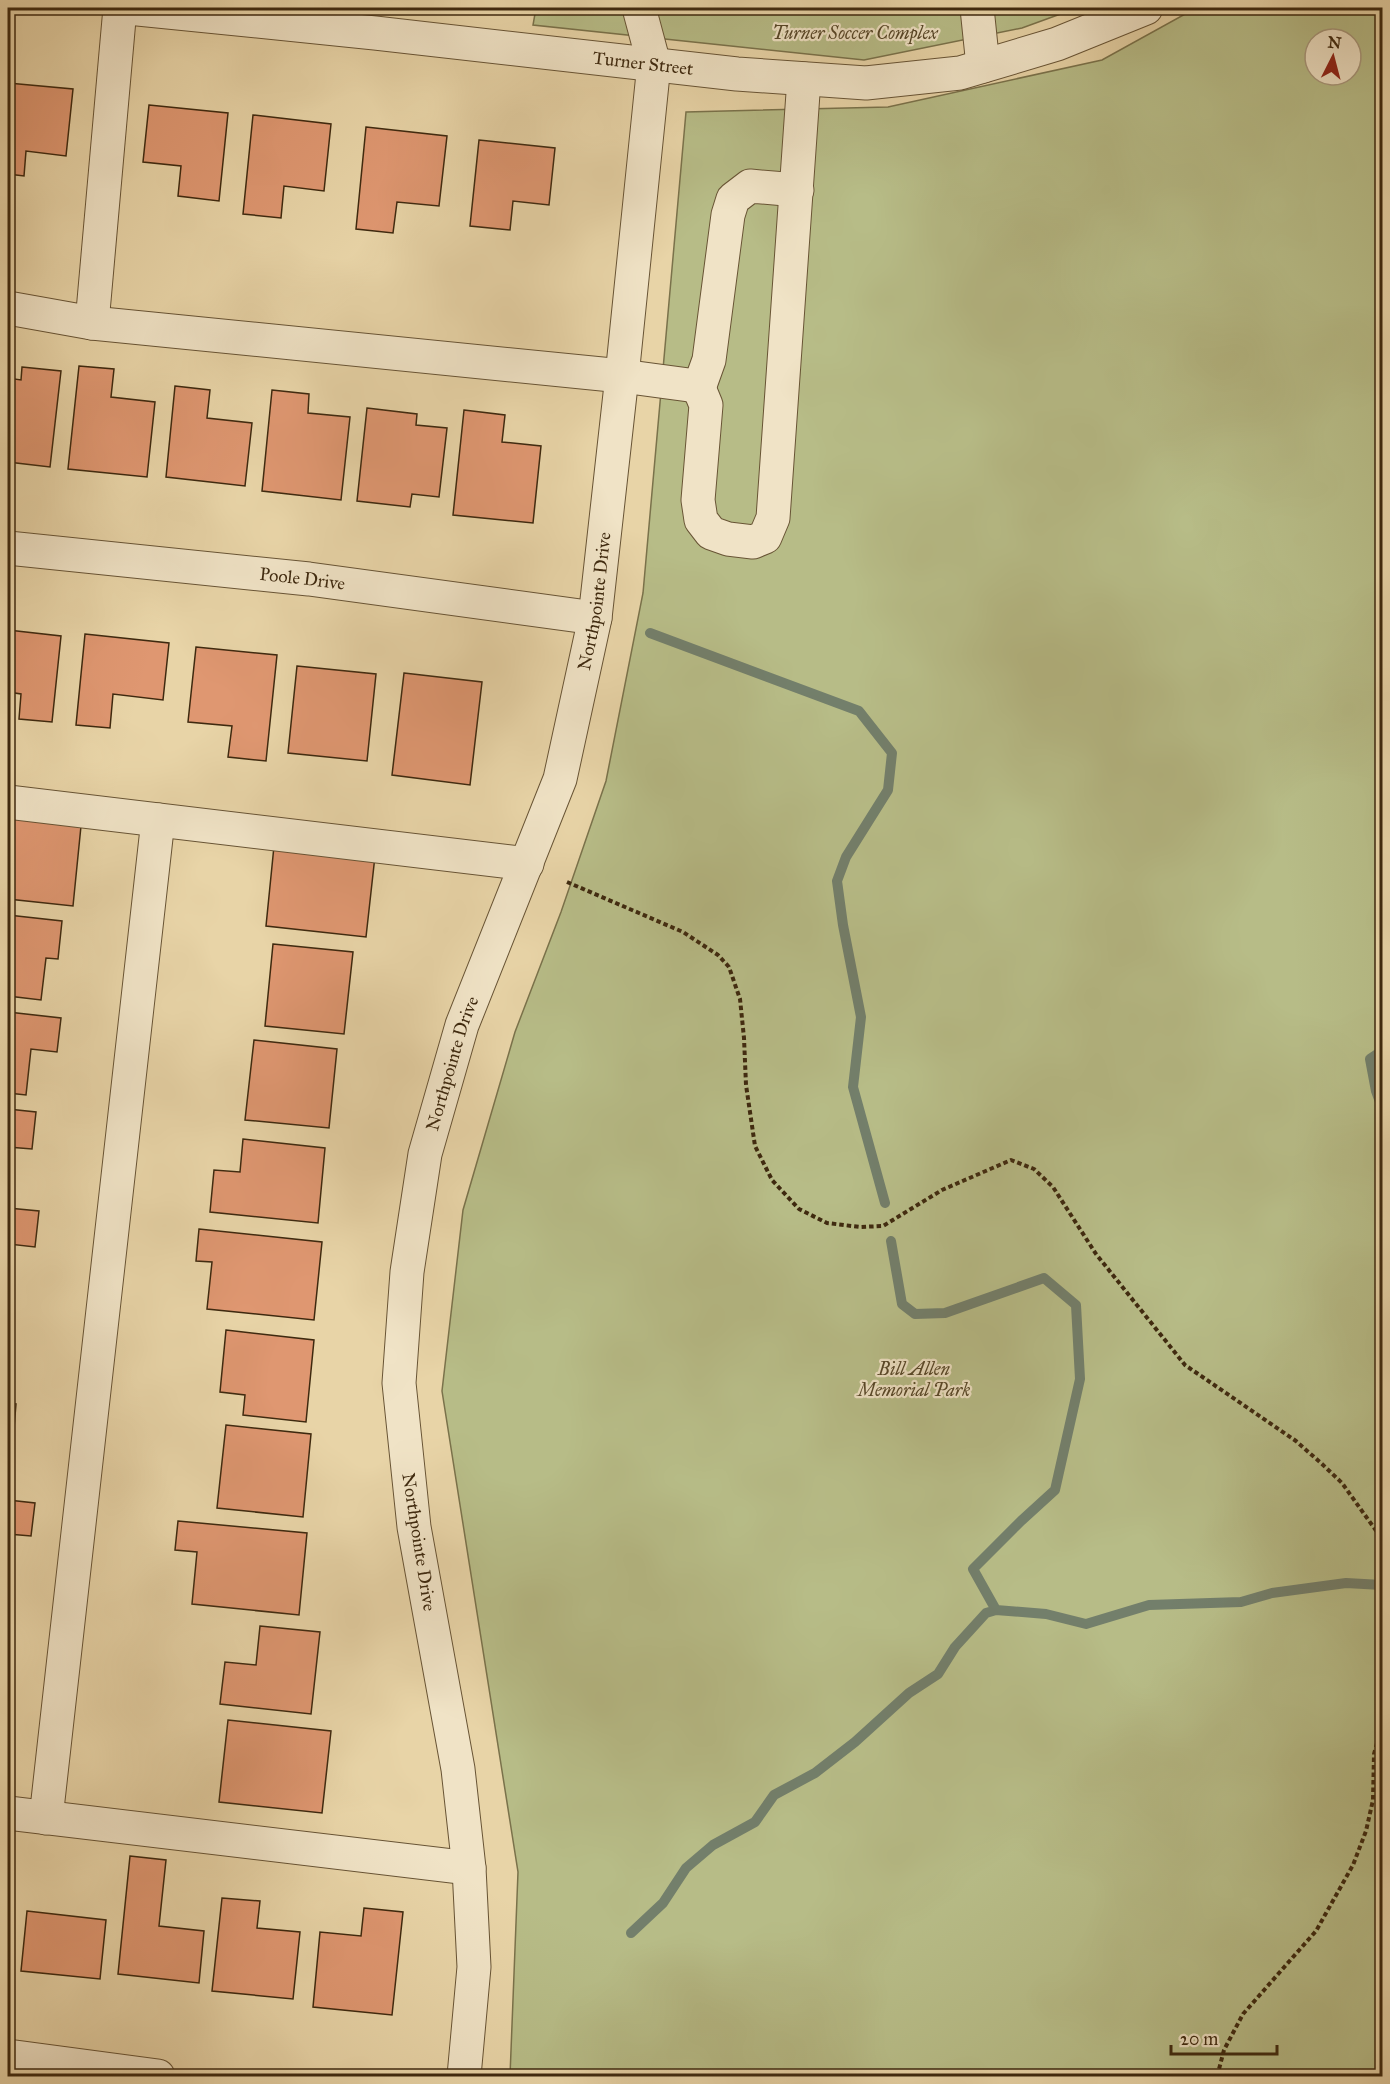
<svg xmlns="http://www.w3.org/2000/svg" width="1390" height="2084" font-family="'IM FELL Great Primer',serif">
<style>
.green{fill:#b7bc87;stroke:#7a724b;stroke-width:1.5;fill-rule:evenodd}
.lines{fill:none;stroke-linecap:round;stroke-linejoin:round}
.stream{stroke:#737f6b;stroke-width:10}
.building{fill:#df9771;stroke:#3e290f;stroke-width:1.5}
.minor-casing{stroke:#685435;stroke-width:35}
.path{stroke:#3e290f;stroke-width:4;stroke-dasharray:4.5 3;stroke-linecap:butt}
.minor{stroke:#f0e3c6;stroke-width:33}
.labels{text-anchor:middle;stroke-width:4.5;stroke-linejoin:round;paint-order:stroke}
.park-label{font-size:18px;font-style:italic;fill:#564627;stroke:#f0e3c6}
.street-label{font-size:18px;fill:#3e290f;stroke:#f0e3c6}
</style>
<rect width="100%" height="100%" fill="#e8d4a7"/>
<filter id="stains"><feTurbulence type="fractalNoise" baseFrequency=".00333" numOctaves="4"/><feColorMatrix values="0 0 0 0 .2 0 0 0 0 .09 0 0 0 0 .02 0 0 0 .5 -.17"/></filter>
<radialGradient id="worn" r=".72"><stop offset=".6" stop-color="#630" stop-opacity="0"/><stop offset="1" stop-color="#630" stop-opacity=".3"/></radialGradient>
<path class="green" d="M536,8h541l-55,20 -158,32 -331,-35z
M1196,8h186v2068h-872l8,-204 -76,-481 21,-181 52,-178 46,-120 45,-131 37,-188 43,-481 202,-5 214,-47zM1315,39h36v36h-36z"/>
<g class="lines">
<path class="stream" d="M650,633l209,78 33,42 -4,37 -42,67 -9,24 6,44 18,92 -8,70 32,116
M1382,1051l-12,8 6,32 6,16
M891,1241l11,63 13,10 30,-1 99,-35 32,27 4,74 -25,111 -34,31 -48,48 23,41 50,4 40,10 63,-19 92,-3 31,-9 74,-10 36,2
M631,1933l32,-30 23,-35 27,-23 42,-23 19,-27 41,-22 40,-31 54,-49 29,-19 17,-27 31,-34 10,-3"/>
</g>
<path class="building" d="M8,83l65,6 -7,67 -40,-5 -2,25 -16,-2z
M149,105l79,8 -9,88 -41,-5 3,-30 -38,-4z
M253,115l78,9 -7,67 -40,-5 -3,32 -38,-4z
M366,127l81,9 -8,70 -42,-4 -4,31 -37,-4z
M479,140l76,8 -6,57 -36,-4 -3,29 -40,-4z
M79,366l35,3 -3,28 44,5 -8,75 -79,-8z
M22,367l39,4 -11,96 -42,-5v-84l13,2z
M175,386l35,4 -3,28 45,5 -7,63 -79,-9z
M272,390l37,4 -1,19 42,4 -9,83 -79,-9z
M367,408l50,6 -1,11 31,3 -8,69 -27,-3 -2,13 -53,-6z
M464,410l41,5 -3,27 39,4 -8,77 -80,-8z
M8,630l53,6 -9,86 -33,-3 2,-25 -13,-2z
M85,634l84,9 -6,57 -50,-6 -3,34 -34,-3z
M196,647l81,8 -11,106 -38,-4 4,-31 -44,-4z
M297,666l79,8 -9,87 -79,-8z
M404,673l78,9 -12,103 -78,-10z
M8,818l73,8 -8,80 -65,-7z
M274,846l101,10 -9,81 -100,-11z
M8,915l54,6 -4,38 -12,-1 -5,42 -33,-4z
M273,944l80,8 -9,82 -79,-8z
M8,1012l53,6 -4,34 -26,-3 -5,46 -18,-2z
M254,1040l83,9 -8,79 -84,-8z
M8,1109l28,3 -4,37 -24,-2z
M243,1139l82,9 -7,75 -108,-11 4,-42 26,2z
M8,1208l31,3 -4,36 -26,-3 -1,11z
M199,1229l123,13 -8,78 -107,-11 5,-47 -16,-1z
M226,1330l88,10 -8,82 -63,-7 2,-20 -25,-3z
M8,1403l8,1 -3,36 -5,-1z
M226,1425l85,9 -8,83 -86,-9z
M8,1500l27,3 -4,33 -23,-2z
M178,1521l129,12 -8,82 -107,-11 5,-52 -22,-2z
M260,1626l60,6 -9,82 -91,-10 5,-42 31,3z
M228,1720l103,11 -9,82 -103,-11z
M130,1856l36,4 -7,66 45,5 -5,52 -81,-9z
M222,1898l38,3 -3,27 43,4 -7,67 -81,-8z
M364,1908l39,4 -11,103 -79,-8 7,-75 41,4z
M27,1911l79,9 -6,59 -79,-8z"/>
<g class="lines">
<g class="minor-casing">
<g id="minor">
<path id="s1" d="M128,8l247,25 362,41 129,9 94,-10 97,-29 89,-36"/>
<path d="M977,8l6,58"/>
<path d="M8,308l84,15 530,53 67,9 10,3 7,17 -8,95 3,20 10,13 17,6 25,3 12,-5 8,-19 31,-439"/>
<path d="M92,323l28,-315"/>
<path d="M699,388l10,-28 19,-145 5,-16 17,-13 47,4"/>
<path id="s2" d="M8,548l301,31 286,39"/>
<path d="M8,802l519,62"/>
<path d="M8,1813l461,55"/>
<path d="M46,1818l112,-998"/>
<path d="M8,2056l150,20"/>
<path id="s3" d="M464,2076l10,-109 -5,-99 -11,-99 -44,-242 -15,-144 8,-111 18,-118 37,-129 98,-246 35,-161 27,-242 32,-312 -15,-56"/>
</g>
</g>
<path class="path" d="M567,882l116,50 35,23 11,12 11,32 4,39 2,47 9,61 17,34 27,29 28,14 33,4 23,-1 59,-36 69,-30 23,9 19,18 43,67 89,111 111,76 26,23 20,19 40,56
M1219,2076l-1,-3 6,-23 19,-36 73,-83 37,-66 13,-34 7,-31 1,-46 8,-29"/>
<use href="#minor" class="minor"/>
</g>
<g class="labels">
<g class="park-label">
<text x="855" y="39">Turner Soccer Complex</text>
<text x="914" y="1375">Bill Allen<tspan x="914" dy="21">Memorial Park</tspan></text>
</g>
<g class="street-label">
<text dy="6" stroke="none"><textPath href="#s1" startOffset="518">Turner Street</textPath></text>
<text dy="6" stroke="none"><textPath href="#s2" startOffset="296">Poole Drive</textPath></text>
<text dy="6" stroke="none"><textPath href="#s3" startOffset="1510">Northpointe Drive</textPath></text>
<text dy="6" stroke="none"><textPath href="#s3" startOffset="1024">Northpointe Drive</textPath></text>
<text transform="translate(419 1542) rotate(81)" y="6">Northpointe Drive</text>
</g>
</g>
<rect width="1390" height="2084" fill="none" stroke="#e8d4a7" stroke-width="30"/>
<rect x="9" y="9" width="1372" height="2066" fill="none" stroke="#3e290f" stroke-width="3"/>
<rect x="15" y="15" width="1360" height="2054" fill="none" stroke="#3e290f" stroke-width="1.5"/>
<g transform="translate(1333 57) rotate(6)"><circle r="28" fill="#f0e3c6" stroke="#a9997d" stroke-width="1.5"/>
<path d="M0-4.5L10 22L0 15L-10 22Z" fill="#8f2418"/>
<text y="-9" font-size="16" font-weight="bold" text-anchor="middle" fill="#3e290f">N</text>
</g>
<path d="M1171 2045v9h106v-9" fill="none" stroke="#3e290f" stroke-width="3"/>
<text x="1180" y="2045" font-size="18" fill="#3e290f" stroke="#f0e3c6" stroke-width="4.5" paint-order="stroke">20 m</text>
<rect width="100%" height="100%" filter="url(#stains)"/>
<rect width="100%" height="100%" fill="url(#worn)"/>
</svg>
